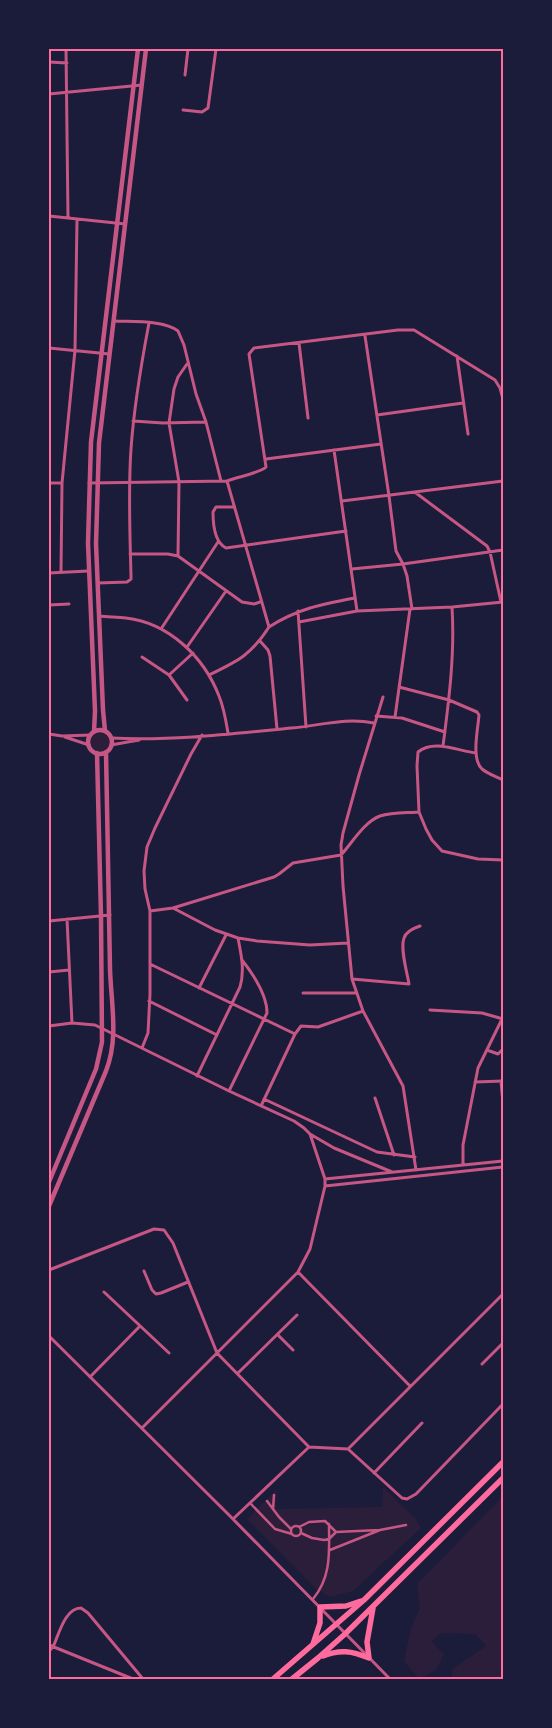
<svg xmlns="http://www.w3.org/2000/svg" width="552" height="1728" font-family="'Space Grotesk',sans-serif">
<style>
.green{fill:#2a1e3b}
.lines{fill:none;stroke-linecap:round;stroke-linejoin:round}
.pedestrian{stroke:#c65784;stroke-width:2.5}
.minor{stroke:#c65784;stroke-width:3}
.tertiary{stroke:#c65784;stroke-width:4.5}
.primary{stroke:#ff6b9d;stroke-width:5.5}
.neatline{fill:none;stroke:#ff6b9d;stroke-width:2}
</style>
<rect width="100%" height="100%" fill="#1b1b3a"/>
<path class="green" d="M90 742a10 10 0 1 1 20 0a10 10 0 1 1-20 0Z
M383,1487l32,31 6,10 -68,63 -23,6 -14,-8 -69,-70 30,-30 -1,20 106,-2z
M503,1496v183h-52l2,-11 33,-22 -11,-12 -33,-1 -11,8 13,13 -8,16 -17,9 -15,-18 7,-34 9,-19 -3,-24z"/>
<g class="lines">
<path class="pedestrian" d="M267,1501l12,16 12,12
M250,1503l25,26 17,5
M273,1509l1,-14
M291 1531a5 5 0 1 1 10 0a5 5 0 1 1-10 0Z
M299,1527l10,-5 16,-1 11,11
M301,1533l11,5 12,2 5,-1 7,-7 44,-2
M330,1550l50,-20 26,-5
M313,1599c19,-23 16,-48 16,-75"/>
<path class="minor" d="M66,49l2,169
M49,62l18,1
M185,75l3,-26
M49,94l93,-9
M183,110l19,2 6,-4 8,-59
M49,216l76,8
M114,321c18,1 50,-1 64,10l6,14 12,49 10,28 15,59
M365,336l24,160 7,55 7,13 4,12 5,33
M299,343l9,75
M49,348l60,6
M457,356l11,78
M377,415l86,-12
M133,421l30,2 42,-1
M334,450l23,161
M266,459l115,-15
M227,481c10,-4 33,-8 39,-14l-17,-113 5,-6 144,-18h16l81,50 5,8 3,11
M49,483h13
M89,483l138,-2 42,146c28,-18 53,-23 86,-29
M416,493l71,53 3,6 11,50
M342,501l161,-20
M233,507h-17l-3,5c0,12 1,30 13,36l120,-17
M130,554h38l10,2 64,46 12,2 6,-2
M178,556l1,-74 -10,-59 5,-34 4,-12 9,-13
M352,569l51,-5 100,-14
M61,572l1,-89 13,-133 2,-130
M49,573l39,-2
M98,583l29,-1 4,-3v-3c-1,-42 -3,-85 0,-127 3,-43 10,-84 18,-126
M49,605l20,-1
M298,611l8,116
M99,616c9,1 18,1 27,2 43,5 78,39 93,78 5,12 7,25 9,37
M299,622l58,-11 95,-4 51,-5
M161,629l57,-87
M260,641l8,9 2,6 7,73
M187,647l39,-56
M142,657l27,18 18,25
M169,675l24,-22
M209,675c29,-14 42,-20 60,-48
M399,687l50,13 28,12 2,3c-1,14 -8,44 3,54 6,5 15,8 21,11
M383,697l-24,78 -16,58 -2,12 2,41 9,93 11,32 40,75 13,84
M376,716l26,2 43,14
M395,717l15,-108
M49,734l13,2 29,-1
M65,737l24,8
M111,738c60,3 120,-4 180,-10 28,-2 54,-11 83,-5
M111,745l28,-5
M443,746c6,-46 12,-93 9,-139
M476,753c-18,-2 -42,-14 -58,-1l-1,14 2,46 7,17 6,11 10,11 36,8 25,1
M173,908l101,-31 5,-3 14,-11 48,-8c11,-12 23,-33 39,-39 12,-4 26,-3 39,-4
M150,911l23,-3 42,22 23,8 19,3 53,4 38,-2
M67,919l5,104
M49,921l61,-6
M150,964l145,70 -34,72
M49,972l20,-2
M352,979l57,5c-2,-12 -9,-35 -5,-46 2,-7 10,-10 16,-12
M199,988l27,-53
M303,993h53
M149,1001l68,34
M430,1010l52,3 21,6
M49,1026l23,-3 23,2 134,66 65,30 10,7 6,6 15,45v7l-15,63 -12,23 -156,156
M295,1034l6,-8 17,1 45,-16
M142,1048l6,-15 2,-39v-83l-5,-22 -1,-18 3,-24 8,-19 36,-74 11,-19
M487,1050l11,4 5,-5
M197,1076l43,-89c5,-17 1,-33 -2,-49
M501,1081l2,22
M475,1082l28,-1
M229,1091l38,-78c0,-19 -14,-39 -25,-53
M375,1098l19,57
M264,1099l113,53 38,5
M310,1134l24,14 58,24
M463,1165v-20l15,-77 25,-51
M325,1179l178,-18
M325,1186l178,-19
M49,1270l105,-41 10,1 9,13 44,110 92,94 39,2 54,49 5,1 9,-5 87,-90
M144,1271l8,19 4,4 5,-1 27,-11
M298,1272l112,114
M104,1292l65,61
M278,1335l15,15
M49,1336l180,179 161,164
M482,1364l21,-21
M238,1373l59,-58
M90,1377l50,-51
M348,1449l155,-155
M374,1473l48,-50
M233,1519l76,-72
M49,1645l84,34
M49,1651l4,-4c6,-13 12,-39 28,-39l7,5 55,66"/>
<path class="tertiary" d="M88 742a12 12 0 1 1 24 0a12 12 0 1 1-24 0Z
M105,731l-2,-21 -7,-166 3,-101 47,-394
M94,732l1,-21 -7,-168 3,-101 47,-393
M49,1182l47,-113 6,-27 -1,-126 -4,-163
M49,1206l57,-135c13,-33 5,-68 4,-102 -1,-72 -3,-145 -4,-217"/>
<path class="primary" d="M313,1644l7,-21v-16l26,-1 15,-5
M323,1656c17,-7 29,-5 46,2l-2,-16 6,-34
M273,1679l91,-79 139,-138
M292,1679l26,-21 27,-24 158,-156"/>
</g>
<rect width="552" height="1728" fill="none" stroke="#1b1b3a" stroke-width="100"/>
<rect x="50" y="50" width="452" height="1628" class="neatline"/>
</svg>
